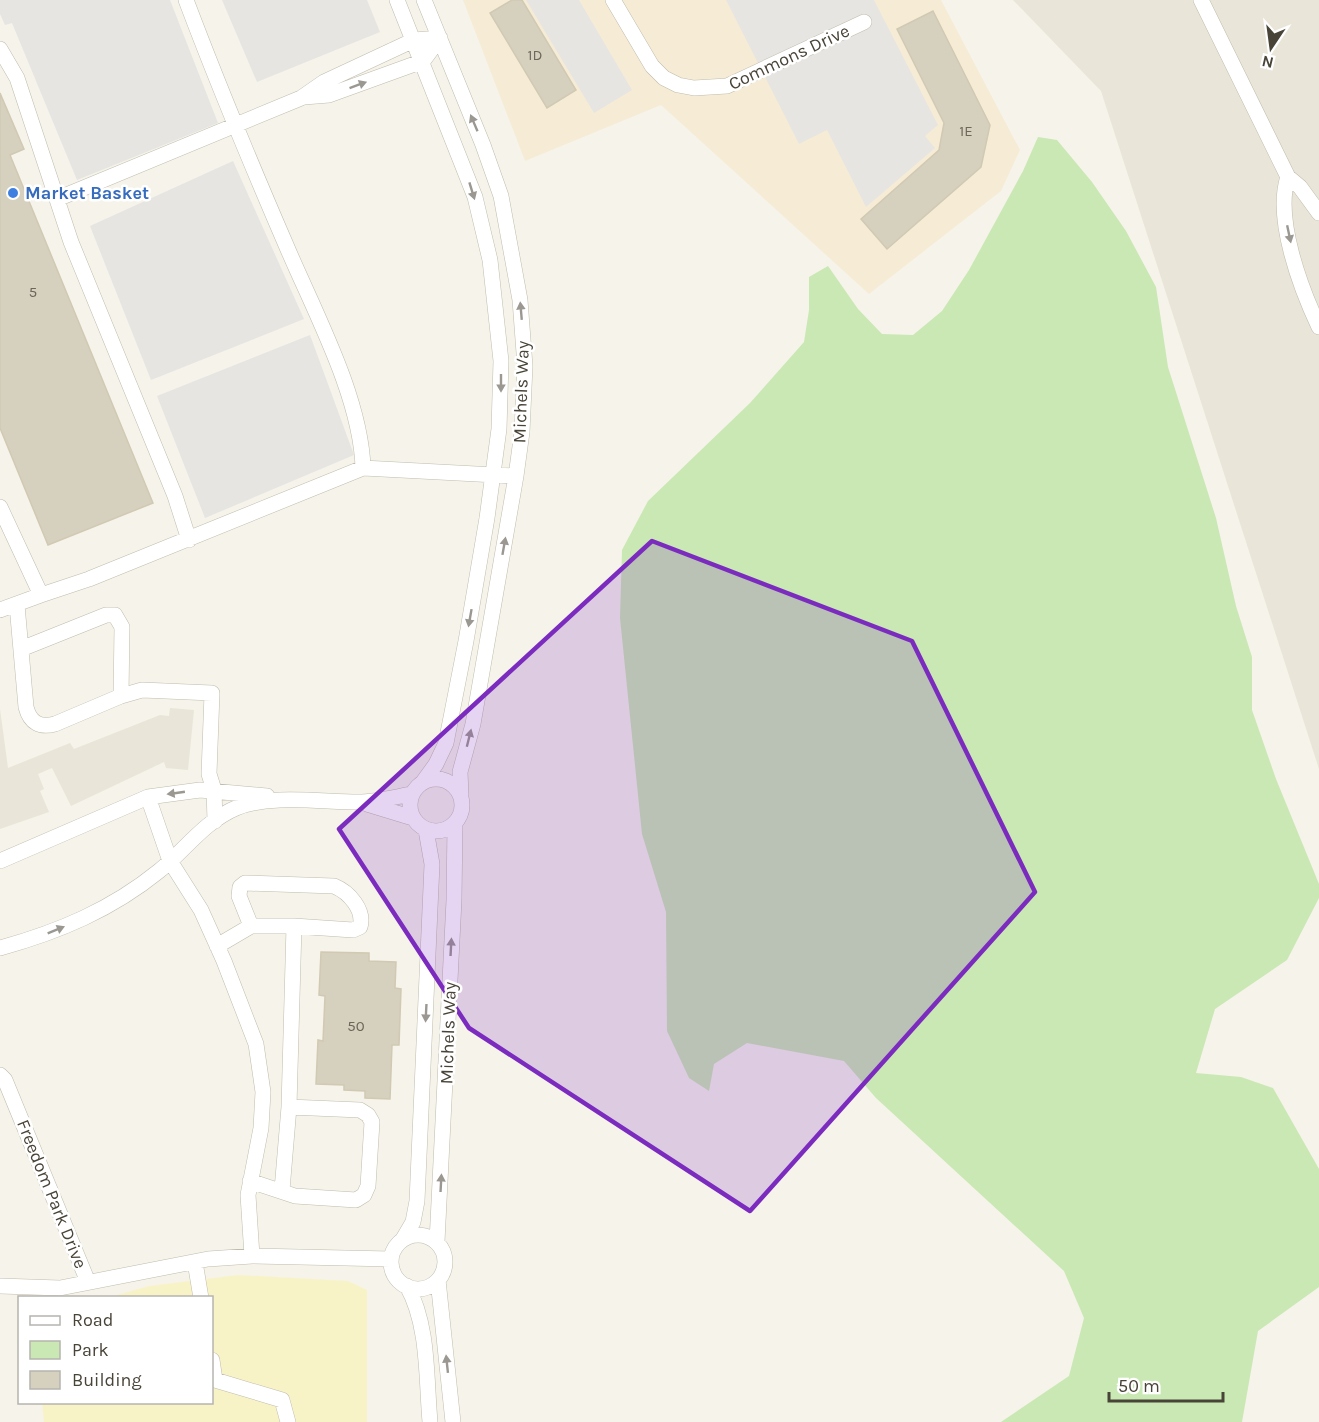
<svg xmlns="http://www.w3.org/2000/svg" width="1319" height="1422" font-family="Karla,sans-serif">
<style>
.residential{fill:#e9e5d8}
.commercial{fill:#f6ecd6}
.green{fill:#cae8b3}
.sand{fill:#f8f3c7}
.parking{fill:#e6e5e1}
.building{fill:#d6d0bf;stroke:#d1c9b2;stroke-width:1.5}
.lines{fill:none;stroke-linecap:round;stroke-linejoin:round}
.minor-casing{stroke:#c0bcac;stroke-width:16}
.minor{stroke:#fff;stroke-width:15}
.oneway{fill:#9b9892}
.marked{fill:#7b2cbf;fill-opacity:0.2;stroke:#7b2cbf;stroke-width:4.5;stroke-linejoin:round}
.shop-dot{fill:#3f7fe0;stroke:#fff;stroke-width:2}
.labels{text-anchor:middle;stroke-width:5;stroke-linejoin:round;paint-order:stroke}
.number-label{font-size:15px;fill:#6c675a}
.street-label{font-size:18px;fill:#494438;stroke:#fff}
.shop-label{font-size:18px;font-weight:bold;fill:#366cbe;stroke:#fff;text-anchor:start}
</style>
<rect width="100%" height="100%" fill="#f5f3ea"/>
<path class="residential" d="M1013,0h306v769l-218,-678z
M170,708l24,2 -6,60 -22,-2 -2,-6 -93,44 -19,-38 -14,6 6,15 -4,2 9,21 -49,17v-120l8,59 62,-25 4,6 86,-34 9,1z"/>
<path class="commercial" d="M463,0h478l79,150 -19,41 -132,103 -208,-189 -136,56z"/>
<path class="green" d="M1038,137l19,3 35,42 34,49 30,56 12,80 48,151 20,88 16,51v53l24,69 43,105v14l-32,62 -72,49 -19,64 45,4 32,11 46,81v118l-61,44 -16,91h-241l68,-46 15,-58 -20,-47 -188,-173 -32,-37 -97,-18 -33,21 -5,27 -20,-13 -22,-47 -1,-119 -24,-78 -22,-216 2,-68 26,-49 102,-98 54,-61 5,-32v-33l19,-11 30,43 24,25 31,1 29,-24 27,-41 54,-99z"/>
<path class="sand" d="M238,1275l110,6 19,9v132h-323l-2,-19 170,-1v-104l-102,-1 39,-11z"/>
<path class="parking" d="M0,0h170l48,123 -141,57 -65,-157 -7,2 -5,-11z
M222,0h145l13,32 -123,50z
M526,0h53l53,90 -38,23z
M726,0h148l64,125 -13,11 10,12 -69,59 -39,-77 -28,14z
M233,161l71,158 -153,61 -61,-154z
M310,335l44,120 -149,63 -48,-122z"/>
<path class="building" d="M512,0h10l54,90 -29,18 -57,-95z
M933,11l57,114 -9,42 -94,82 -26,-30 78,-69 5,-27 -47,-94z
M0,93l24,56 -14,6 143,348 -105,42 -48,-117z
M321,952l48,1v8l27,1 -1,26 6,1 -2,56h-7l-2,54 -25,-1v-7l-21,-1v-5l-28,-1 2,-44 5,1 2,-45 -6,-1z"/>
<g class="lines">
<g class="minor-casing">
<path id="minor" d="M186,0c31,82 65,164 100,245 28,66 75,152 77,223
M397,0l78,197 15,63 11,101 -2,68 -12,89 -21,123 -20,102 -10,21 -13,18
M424,0l59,145 18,51 19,104 5,66 -3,66 -6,44 -43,248 -13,48 1,23
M613,0l39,66 12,12 14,7 16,3 33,-2 137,-64
M1201,0l87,177 12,10 19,26
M0,49l17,29 54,164 104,254 14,44
M304,97l25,-2 94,-34 17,-23
M1288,177c-14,41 13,112 31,150
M57,199l244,-101 23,-16 90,-42 26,-2
M0,507l41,88 48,-16 274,-111 153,8
M17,605l9,102c4,16 14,21 29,17l66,-28 21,-6 70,3 -3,81 5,16 1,31
M0,610l41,-15
M21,649l85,-34h9l7,12 -1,69
M410 805a26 26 0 1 1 52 0a26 26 0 1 1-52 0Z
M148,797l22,64 31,49 23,51 32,83 7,48 -2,36 -13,67 4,61
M367,804l46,14
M0,861l148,-64 52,-7 67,6
M251,926l-12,-30 1,-9 5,-4 89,3c15,6 31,24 26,41l-7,3 -59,-4
M217,946l34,-20h43l-5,181
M0,948c58,-16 111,-38 159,-77 25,-20 46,-50 77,-63 34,-14 86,-6 122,-6 18,0 37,-5 54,-8
M0,1075l5,5 83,202
M250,1181l45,15 61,4 8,-5 4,-9 4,-64 -4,-7 -8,-5 -71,-3 -7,83
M391 1262a27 27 0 1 1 54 0a27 27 0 1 1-54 0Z
M403,1239l10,-17 4,-21 15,-337 -6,-34
M437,1242l17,-342 1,-76
M195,1262l6,36
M438,1280l15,142
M0,1286l60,2 148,-29 44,-3 139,3
M407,1286c22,39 19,92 23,136
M212,1360l3,20 67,20 6,22"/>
</g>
<use href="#minor" class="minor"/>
</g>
<defs><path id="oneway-solid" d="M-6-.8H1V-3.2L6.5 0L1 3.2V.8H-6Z" transform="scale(1.5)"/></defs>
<g class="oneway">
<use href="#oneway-solid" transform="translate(358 85) rotate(-20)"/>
<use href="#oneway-solid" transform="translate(474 123) rotate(-113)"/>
<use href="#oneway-solid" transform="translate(472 191) rotate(73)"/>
<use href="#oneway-solid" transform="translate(1289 234) rotate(78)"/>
<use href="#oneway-solid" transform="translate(521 311) rotate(-95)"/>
<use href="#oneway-solid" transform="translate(501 383) rotate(90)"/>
<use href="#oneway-solid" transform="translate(504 546) rotate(-80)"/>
<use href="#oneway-solid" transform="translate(470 618) rotate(100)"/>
<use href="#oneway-solid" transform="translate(469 738) rotate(-76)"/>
<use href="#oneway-solid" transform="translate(176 793) rotate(172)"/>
<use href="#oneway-solid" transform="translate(56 930) rotate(-22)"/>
<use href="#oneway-solid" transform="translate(451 947) rotate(-87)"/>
<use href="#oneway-solid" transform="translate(426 1013) rotate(93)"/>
<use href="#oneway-solid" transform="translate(441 1183) rotate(-87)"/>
<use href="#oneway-solid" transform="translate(447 1364) rotate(-96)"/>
</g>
<path class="marked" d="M652,541l260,100 123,251 -285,319 -281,-183 -130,-199z"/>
<circle class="shop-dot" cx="13" cy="193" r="6"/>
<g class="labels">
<g class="number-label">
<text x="535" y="60">1D</text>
<text x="966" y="136">1E</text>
<text x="33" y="297">5</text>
<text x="356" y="1031">50</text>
</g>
<g class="street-label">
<text transform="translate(789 57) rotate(-25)" y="6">Commons Drive</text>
<text transform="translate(521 392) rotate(-88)" y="6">Michels Way</text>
<text transform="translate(448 1033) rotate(-88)" y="6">Michels Way</text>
<text transform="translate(52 1194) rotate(68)" y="6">Freedom Park Drive</text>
</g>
<g class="shop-label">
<text x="25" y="199">Market Basket</text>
</g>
</g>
<rect x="18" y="1296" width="195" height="108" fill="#ffffff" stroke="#b6b4af" stroke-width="1.5"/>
<rect x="30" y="1316" width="30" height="9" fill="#ffffff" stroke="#b6b4af" stroke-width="1.5"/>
<text x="72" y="1326" font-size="18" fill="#494438">Road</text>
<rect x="30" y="1341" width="30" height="18" fill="#cae8b3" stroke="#b6b4af" stroke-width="1.5"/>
<text x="72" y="1356" font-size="18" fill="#494438">Park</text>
<rect x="30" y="1371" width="30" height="18" fill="#d6d0bf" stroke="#b6b4af" stroke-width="1.5"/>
<text x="72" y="1386" font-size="18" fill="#494438">Building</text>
<g transform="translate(1271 48) rotate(193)" stroke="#ffffff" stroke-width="4.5" paint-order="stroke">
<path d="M0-4.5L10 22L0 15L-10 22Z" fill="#494438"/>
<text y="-9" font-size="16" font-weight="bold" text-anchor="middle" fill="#494438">N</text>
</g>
<path d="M1109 1392v9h114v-9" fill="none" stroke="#494438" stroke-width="3"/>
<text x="1118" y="1392" font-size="18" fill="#494438" stroke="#ffffff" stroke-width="4.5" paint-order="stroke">50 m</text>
</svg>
